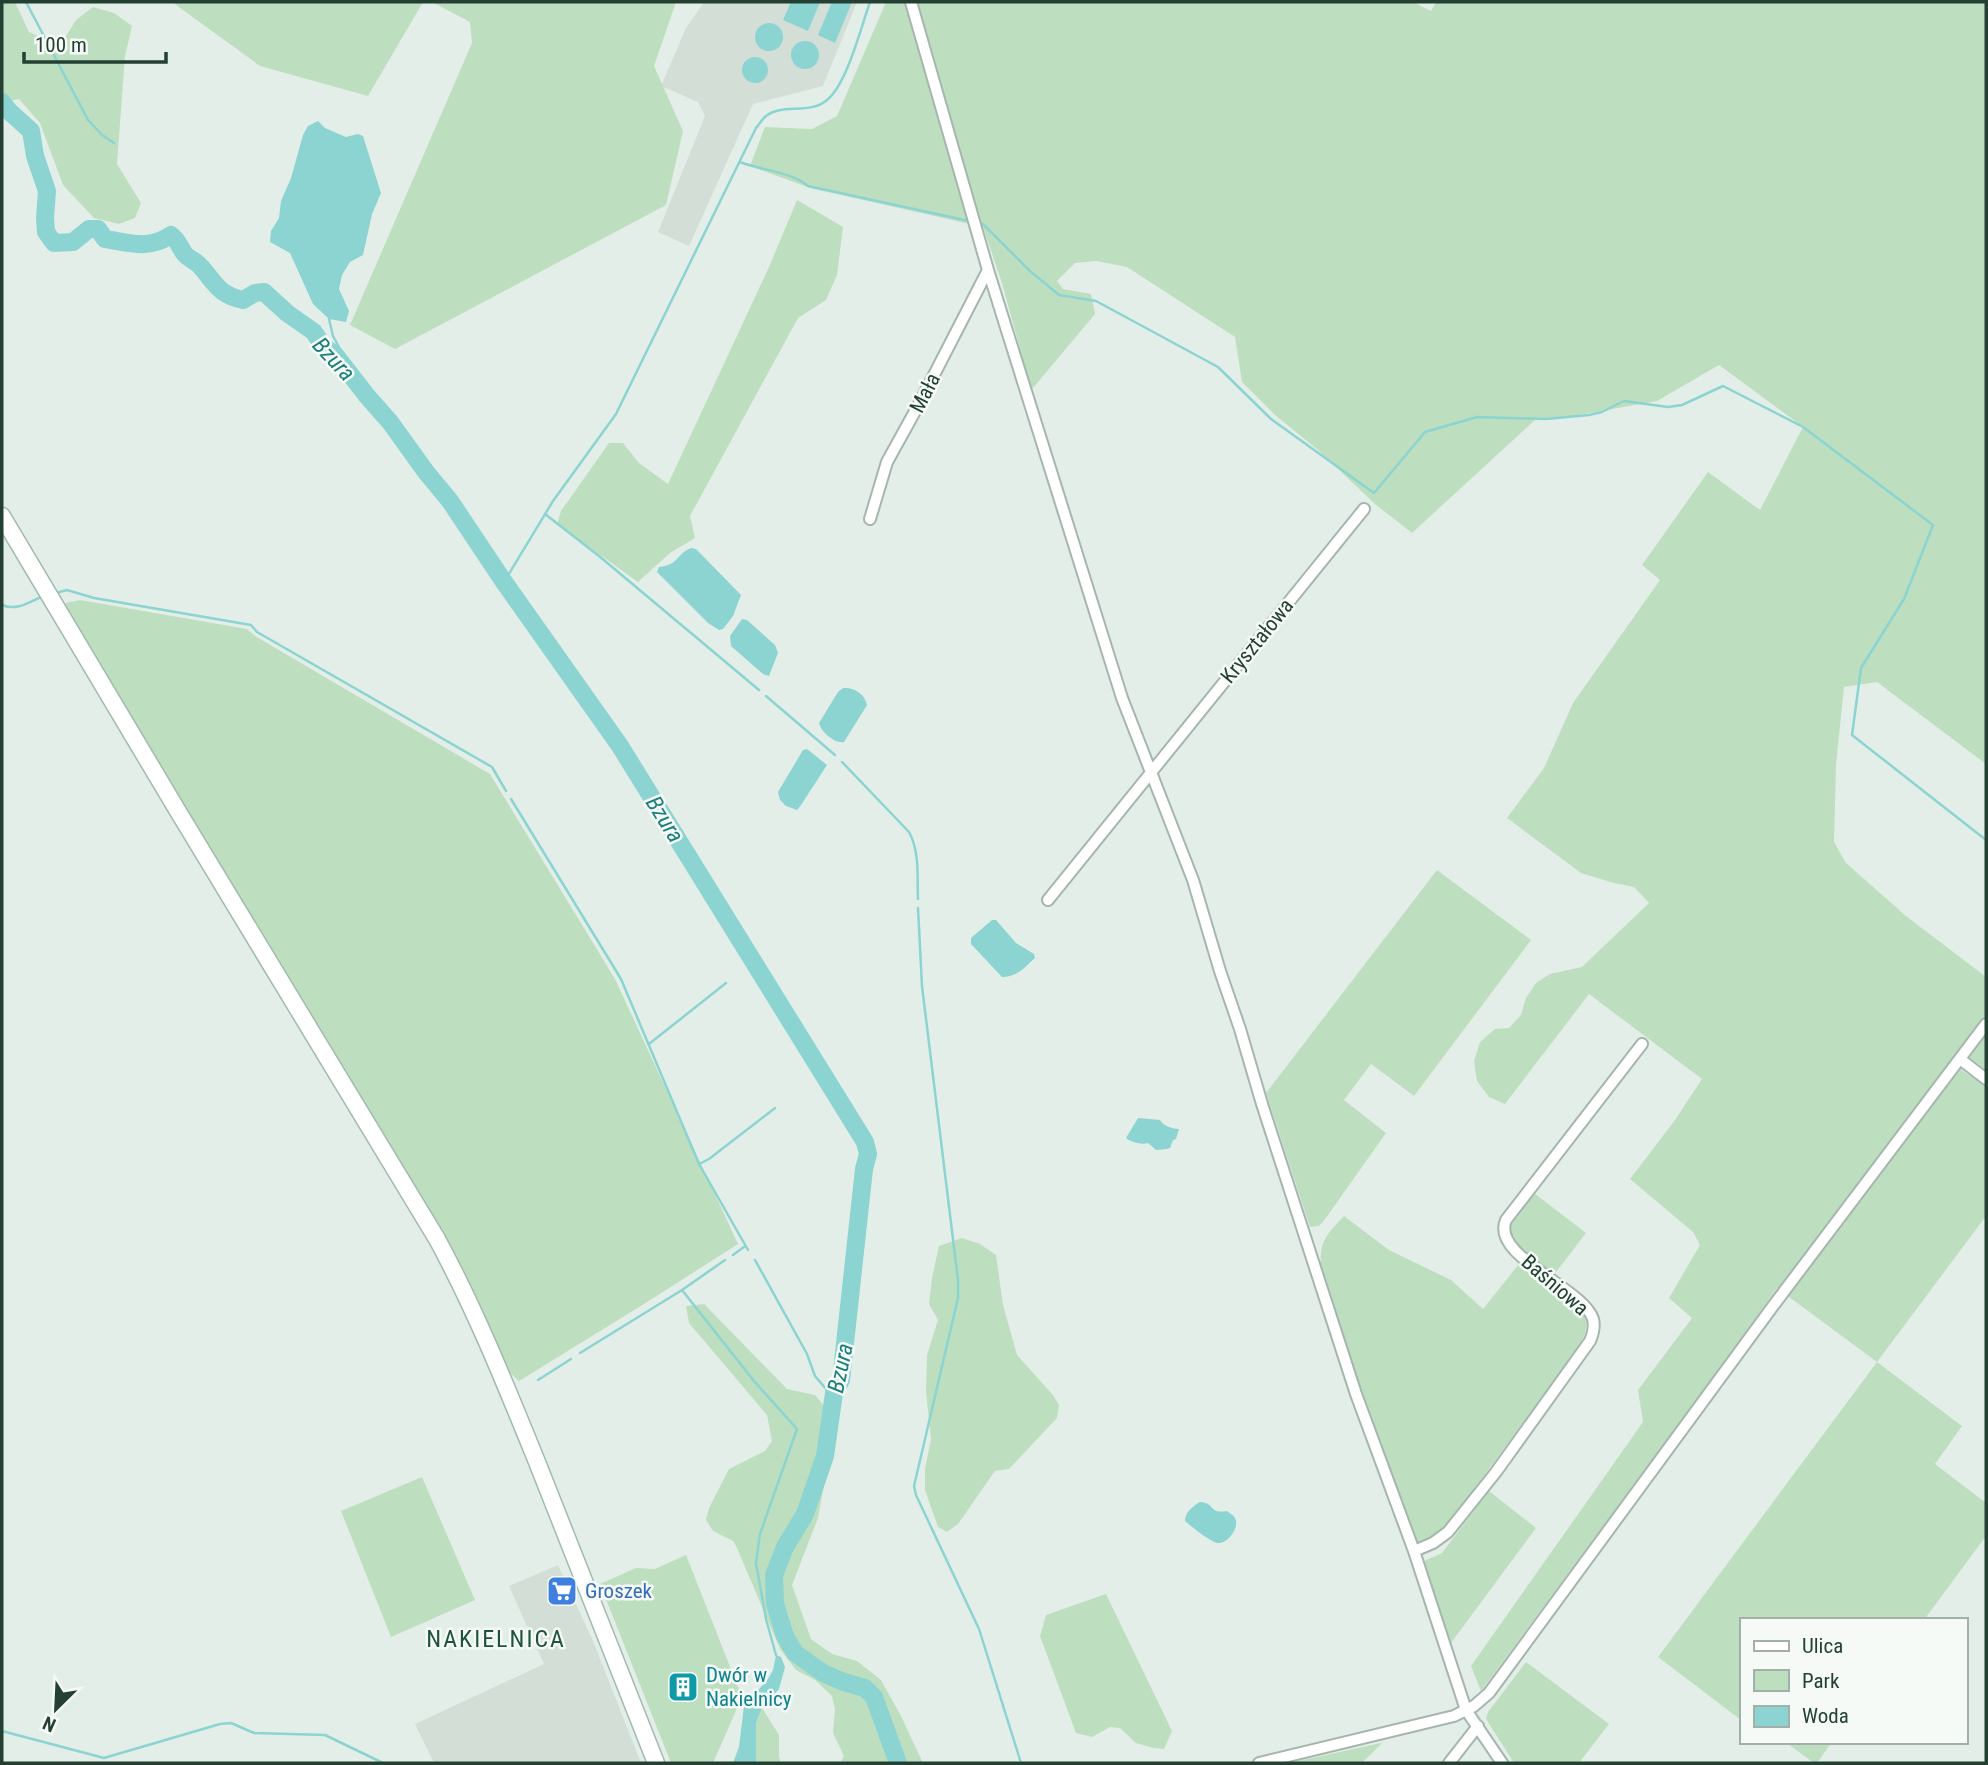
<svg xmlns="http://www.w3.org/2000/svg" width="1988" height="1765" font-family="'Roboto Condensed',sans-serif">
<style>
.built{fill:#d2ded6}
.green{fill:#bddfbf}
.water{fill:#8bd4d1}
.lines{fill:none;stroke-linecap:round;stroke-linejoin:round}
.stream{stroke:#8bd4d1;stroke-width:2.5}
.river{stroke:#8bd4d1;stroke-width:18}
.street-casing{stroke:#a6b6ae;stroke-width:14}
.secondary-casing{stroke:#a2baad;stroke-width:19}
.street{stroke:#fff;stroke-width:10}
.secondary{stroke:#fff;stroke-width:16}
.labels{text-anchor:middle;stroke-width:5;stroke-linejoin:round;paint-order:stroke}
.street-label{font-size:21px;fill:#234033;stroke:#f5faf6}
.shop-label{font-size:21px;fill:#366cbe;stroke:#f5faf6;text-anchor:start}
.culture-label{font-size:21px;fill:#0d838f;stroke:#f5faf6;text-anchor:start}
.water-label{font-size:23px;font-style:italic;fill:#1b7e7c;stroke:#f5faf6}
.quarter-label{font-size:24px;letter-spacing:2px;fill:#1e533c;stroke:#f5faf6}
</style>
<rect width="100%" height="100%" fill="#e4eee8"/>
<path class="built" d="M704,2h153l-34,84 -70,18 -64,142 -31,-14 47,-116 -7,-14 -37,-16 25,-58z
M558,1565l35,76 48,122h-207l-19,-39 129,-60 -35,-78z"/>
<path class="green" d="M2,2h13l14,30 31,14 16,-26 17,-13 21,6 18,13 -7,30 -8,108 24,39 -6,15 -16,6 -25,-6 -31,-33 -23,-62 -21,-24 -17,3z
M172,2h251l-55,94 -108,-30z
M432,2h244l-22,64 29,65 -17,74 -271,144 -45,-24 122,-282 -2,-21z
M886,2h527l18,9 5,-9h546l4,1v761l-109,-82 -33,5 -8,78 -2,77 12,21 60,53 80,61v93l-26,-20 -43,74 43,-55 26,18v129l-109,146 85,64 -27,38 51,39v33l-62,84h-183v100l-83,-63 219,-295 -100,-74 -83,116 -213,287 -10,-25 172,-244 -5,-32 54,-72 -23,-20 31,-53 -7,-13 -63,-53 45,-59 27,-41 -113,-85 -84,110 -16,-7 -12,-16 -3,-20 6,-19 15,-13 14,-1 12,-13 5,-17 10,-15 14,-9 32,-7 67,-64 -15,-16 -20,-4 -33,-10 -74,-55 37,-50 29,-65 87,-123 -18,-15 66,-93 52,38 43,-83 -84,-62 -62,36 -84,15 -38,4 -123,113 -37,-29 -57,-54 -43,-35 -33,-33 -7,-45 -108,-70 -31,-6 -21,2 -18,18 6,8 28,5 4,20 -62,74 -3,-3 -28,-102 -19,-56 -173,-39 -60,-22 15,-39 47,2 25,-13z
M797,200l46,27 -6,48 -11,25 -28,18 -108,198 5,22 -25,15 -32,29 -81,-58 4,-13 48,-68h14l16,20 29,21 101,-217z
M80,600l167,29 8,7 235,138 125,205 123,265 -94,60 -125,77 -11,-10 -51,-114 -396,-653z
M1437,870l94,70 -117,156 -43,-32 -27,36 42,33 -63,89 -4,4 -9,1 -44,-134z
M1534,1193l52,40 -33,43c-15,-11 -54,-35 -42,-58 5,-9 16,-17 23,-25z
M1344,1216l45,34 62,30 32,29 36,-45c14,10 65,42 67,57 2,11 -5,21 -10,31l-128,172 -20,15 -11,4 -66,-183 -30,-96c-2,-23 8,-32 23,-48z
M962,1238l18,6 16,11 7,50 14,50 36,40 6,10 -2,13 -48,51 -14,2 -37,53 -11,8 -9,-5 -13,-37v-21l6,-30 -5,-47 1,-37 11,-35 -9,-16 3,-26 7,-32z
M704,1304l83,85 28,6 21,25 -18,98 -26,67 19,54 21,15 25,7 24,19 19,34 23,49h-83l4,-7 -11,-23 2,-24 -3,-13 -17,-16 -19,-10 -16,-21 -43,-101 -4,-7 -20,-10 -7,-11 3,-12 20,-39 36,-18 7,-10 -5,-26 -78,-92 -3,-17z
M422,1477l53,123 -84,37 -50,-126z
M1489,1491l47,37 -85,115 -27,-82 18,-8z
M686,1555l56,142 -29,66h-42l-71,-179 36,-16 19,1z
M1106,1594l66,137 -8,18 -11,-1 -17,-5 -16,-15 -10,-1 -18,10 -16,-4 -36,-97 6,-21z
M1526,1662l83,62 -30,39h-65l-28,-44 2,-7z
M762,1708l17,27v22l2,6h-25v-40z
M1785,1742h47l-15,21h-3z
M1382,1743l-20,20h-73l92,-20z"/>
<path class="water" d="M791,2h29l-12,29 -25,-11z
M832,2h20l-17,41 -17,-8z
M755 37a14 14 0 1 1 28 0a14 14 0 1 1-28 0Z
M791 55a14 14 0 1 1 28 0a14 14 0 1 1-28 0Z
M742 70a13 13 0 1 1 26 0a13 13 0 1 1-26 0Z
M318,121l7,7 21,9 12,-3 5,2 18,57 -9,21 -9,41 -13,7 -8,13 -3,14 10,22 -3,11 -17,-3 -16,-15 -23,-51 -20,-11 1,-11 8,-13 2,-17 10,-23 12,-43 5,-9z
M691,548l5,1 45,46 -8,21 -10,13 -4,1 -11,-7 -51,-51 2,-5c20,-2 17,-13 32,-19z
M742,619l5,1 28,25 3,8 -9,23 -6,-2 -32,-28 -1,-10z
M843,688c11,-1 22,6 24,17l-23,37c-9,2 -23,-10 -25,-19l19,-31z
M807,749l20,16 -26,40 -4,5 -11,-4 -6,-6 -2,-8 25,-42z
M992,920h4l20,23 18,11 1,4c-11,10 -18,19 -33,19l-31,-33v-6z
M1138,1118l22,2c3,6 13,9 19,9l-3,10 -3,1 -3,8 -3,1 -11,1 -8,-7c-7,2 -17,-1 -22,-5z
M1200,1502c16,1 8,12 27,9 2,2 7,4 8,7 5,9 -7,26 -17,25 -8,-1 -27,-17 -33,-22 0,-9 8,-15 15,-19z
M776,1655l5,2 4,10 -6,22 -17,19 -6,15v40h-23l6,-16 5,-41 24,-27 5,-9z"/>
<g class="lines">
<path class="stream" d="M26,2l62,118 14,15 12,8
M740,162c20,8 52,10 68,24l161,35
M983,224l47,47 29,24 37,6 122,66 53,52 103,74 51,-61 52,-15 69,2 43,-4 13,-3 22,-11 44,6 14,-2 41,-19 80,41 130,98 -29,74 -43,69 -9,67 134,105
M329,319l4,17 7,13 -4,7
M545,514l54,42 160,134
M504,582l49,-81 63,-87 140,-286c3,-3 6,-9 10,-12 16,-13 44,-1 61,-16 20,-16 34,-73 43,-98
M56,593l11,-3 27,8 157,27 6,7 235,135 14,24
M2,605c14,6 26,-2 39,-8
M766,696l69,59
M842,762l67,70c11,20 8,45 9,67
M511,799l110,180 78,185 49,86
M918,908l4,78 36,294v18l-44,188 2,9 63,134 42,134
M649,1044l77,-61
M699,1164l10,-5 66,-51
M733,1255l11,-8
M755,1260l52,94 8,22 11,13 8,4
M682,1290l72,91 43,48 -37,105 -4,29 10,56 10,36
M580,1353l102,-63 43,-30
M538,1380l33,-21
M2,1731l102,27 116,-34 11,-1 23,10 71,2 58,28"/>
<path class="river" d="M2,102l7,9 22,20 4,25 12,35 -2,27 1,14 8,11 19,-1 16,-13h9l7,10c26,4 43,11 66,-4 7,5 8,11 13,18 4,6 13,8 17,14 15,17 18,28 42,33l12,-7 9,-1 23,21 27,19 9,14 13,10 31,40 23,26 36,50 24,29 54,81 116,164 245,396 3,12 -4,15 -23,211 -7,13 -9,63 -20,58 -20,33 -11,28 1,29 10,32 10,17 28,20 21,9 21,6 9,9 24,66"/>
<g class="street-casing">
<path id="street" d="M911,2l77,268 134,428 71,182 27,91 20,58 22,75 94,290 58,157 52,159 36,53
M870,519l17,-57 32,-58 69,-134
M1048,900l316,-391
M1960,1059l26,20
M1414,1551l19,-8 15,-11 48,-60 94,-131c3,-7 5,-14 3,-22 -10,-31 -103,-63 -87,-99l136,-176
M1259,1763l195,-47 20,-10 15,-13 284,-387 213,-282
M1449,1763l29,-37"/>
</g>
<g class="secondary-casing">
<path id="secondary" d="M2,516l174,292 261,431c39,72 69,147 100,223 40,100 79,201 119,301"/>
</g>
<use href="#street" class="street"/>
<use href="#secondary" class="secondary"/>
</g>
<defs>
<g id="supermarket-square" transform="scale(1.575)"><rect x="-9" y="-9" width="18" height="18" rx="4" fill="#3f7fe0" stroke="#f5faf6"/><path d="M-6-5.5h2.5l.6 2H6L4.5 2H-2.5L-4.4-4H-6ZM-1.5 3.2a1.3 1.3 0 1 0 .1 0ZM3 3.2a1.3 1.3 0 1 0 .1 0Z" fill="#fff"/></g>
<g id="building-square" transform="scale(1.575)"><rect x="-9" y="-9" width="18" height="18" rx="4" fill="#0f9aa8" stroke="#f5faf6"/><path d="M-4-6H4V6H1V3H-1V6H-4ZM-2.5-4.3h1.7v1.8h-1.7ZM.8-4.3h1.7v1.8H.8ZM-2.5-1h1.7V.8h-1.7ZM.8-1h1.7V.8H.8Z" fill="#fff"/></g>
</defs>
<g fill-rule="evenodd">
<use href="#supermarket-square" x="562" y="1591"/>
<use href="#building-square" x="683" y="1687"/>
</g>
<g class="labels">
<g class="street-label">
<text transform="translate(925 393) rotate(-63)" y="7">Mała</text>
<text transform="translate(1257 641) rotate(-51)" y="7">Kryształowa</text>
<text transform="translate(1555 1285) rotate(41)" y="7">Baśniowa</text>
</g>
<g class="shop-label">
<text x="585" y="1598">Groszek</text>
</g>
<g class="culture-label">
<text x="706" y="1682">Dwór w<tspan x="706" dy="24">Nakielnicy</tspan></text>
</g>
<g class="water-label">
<text transform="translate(334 359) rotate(47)" y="8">Bzura</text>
<text transform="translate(665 819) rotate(58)" y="8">Bzura</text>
<text transform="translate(840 1368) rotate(-78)" y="8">Bzura</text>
</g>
<g class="quarter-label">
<text x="496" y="1647">NAKIELNICA</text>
</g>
</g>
<rect width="1988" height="1765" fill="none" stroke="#234033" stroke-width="7"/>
<rect x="1740" y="1618" width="228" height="126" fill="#f5faf6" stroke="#a1b0a8" stroke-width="2"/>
<rect x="1754" y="1641" width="35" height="10" fill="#ffffff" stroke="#a1b0a8" stroke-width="2"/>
<text x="1802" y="1653" font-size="21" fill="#234033">Ulica</text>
<rect x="1754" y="1670" width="35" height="21" fill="#bddfbf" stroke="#a1b0a8" stroke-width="2"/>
<text x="1802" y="1688" font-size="21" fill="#234033">Park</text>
<rect x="1754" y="1706" width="35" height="21" fill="#8bd4d1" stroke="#a1b0a8" stroke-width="2"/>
<text x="1802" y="1723" font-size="21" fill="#234033">Woda</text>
<g transform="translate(56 1709) rotate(204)" stroke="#f5faf6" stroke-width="5" paint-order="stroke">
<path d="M0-5L12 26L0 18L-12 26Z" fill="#234033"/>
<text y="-10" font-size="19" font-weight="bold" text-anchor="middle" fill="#234033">N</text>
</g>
<path d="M24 52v10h142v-10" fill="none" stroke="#234033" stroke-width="3.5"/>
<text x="35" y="52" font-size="21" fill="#234033" stroke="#f5faf6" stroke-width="5" paint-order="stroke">100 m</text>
</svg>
